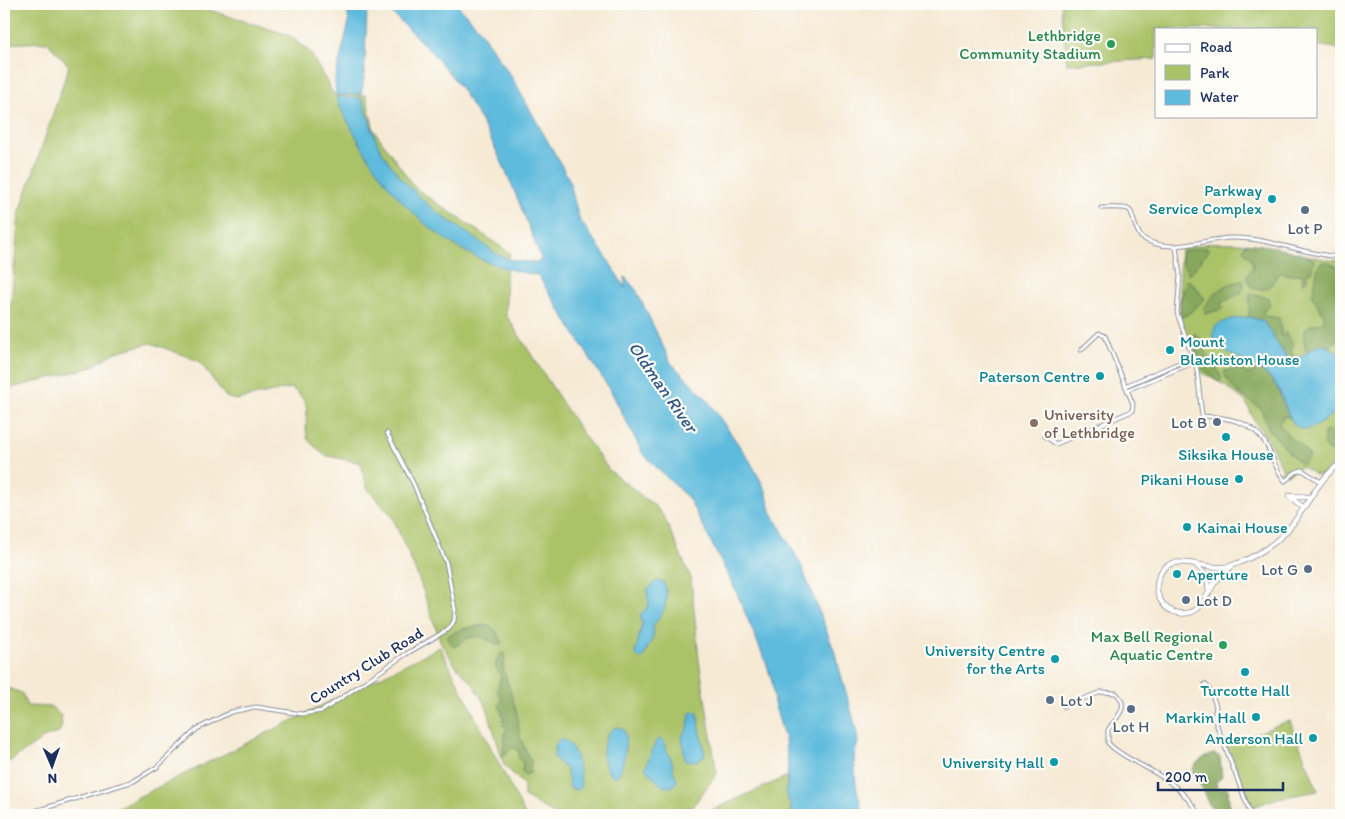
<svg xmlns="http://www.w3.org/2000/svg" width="1345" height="819" font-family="Itim,sans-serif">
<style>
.green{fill:#aac268;stroke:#627863}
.forest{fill:#87a85c;stroke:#516c5d}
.water{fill:#5fbbdd;stroke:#3d759e}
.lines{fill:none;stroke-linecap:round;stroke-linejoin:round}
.minor-casing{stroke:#888c9a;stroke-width:5}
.tertiary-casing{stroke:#888c9a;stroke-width:6}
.minor{stroke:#fff;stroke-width:3}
.tertiary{stroke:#fff;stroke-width:4.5}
.leisure-dot{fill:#2e9e5b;stroke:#fdfcf7;stroke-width:2}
.culture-dot{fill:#0f9aa8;stroke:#fdfcf7;stroke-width:2}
.service-dot{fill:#5c6f8a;stroke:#fdfcf7;stroke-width:2}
.education-dot{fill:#8d6e63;stroke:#fdfcf7;stroke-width:2}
.labels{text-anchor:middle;stroke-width:4.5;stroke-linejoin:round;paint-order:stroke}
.leisure-label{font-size:16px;fill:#27864d;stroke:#fdfcf7;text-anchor:end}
.culture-label{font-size:16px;fill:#0d838f;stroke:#fdfcf7;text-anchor:end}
.service-label{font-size:16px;fill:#4e5e75;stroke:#fdfcf7}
.education-label{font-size:16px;fill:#785e54;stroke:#fdfcf7;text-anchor:start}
.street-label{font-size:16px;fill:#1b2f5e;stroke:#fdfcf7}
.water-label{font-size:18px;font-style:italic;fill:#2f5984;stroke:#fdfcf7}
</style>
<rect width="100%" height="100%" fill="#fdfcf7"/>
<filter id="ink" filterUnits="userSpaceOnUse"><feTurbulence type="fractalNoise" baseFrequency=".02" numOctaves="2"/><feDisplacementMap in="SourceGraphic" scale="10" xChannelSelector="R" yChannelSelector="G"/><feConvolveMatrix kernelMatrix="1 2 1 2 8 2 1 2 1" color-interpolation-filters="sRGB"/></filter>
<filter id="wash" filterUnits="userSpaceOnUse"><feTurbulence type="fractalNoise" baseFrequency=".0096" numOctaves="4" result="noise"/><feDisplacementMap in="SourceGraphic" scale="20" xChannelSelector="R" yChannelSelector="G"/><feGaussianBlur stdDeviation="1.12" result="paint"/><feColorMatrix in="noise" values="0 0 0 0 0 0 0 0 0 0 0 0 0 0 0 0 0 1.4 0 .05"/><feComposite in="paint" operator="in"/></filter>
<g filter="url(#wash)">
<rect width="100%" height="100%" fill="#f6ead5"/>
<path class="green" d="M4,4h196l9,6 80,25 21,17 24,43h32l8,35 41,58 95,65 -4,20v42l72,112 31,43 47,37 8,10 27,61 8,82 18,114 -25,33 -47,8h-89l-32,-18v-12l-20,-20 -17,-57 -14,-24 -18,-19 -14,-22 -22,-64 -27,-63 -25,-28 -6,-25 -37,-8 -16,-15c-7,-23 9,-35 -17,-52l-55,12 -10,-3 -27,-36 -48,-18 -35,9 -27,16 -85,22v-78l7,-8 8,-89 50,-149 -22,-24 -43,2z
M1061,4h280v45l-25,-4v-16h-160v30l-89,5z
M1210,243c21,-1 42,0 62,4 24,4 45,13 69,14v196l-19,18h-7l-13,-9 -15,9 -6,-2 -1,-1 3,-3 -16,-31 -12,-16 -9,-20 -20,-16 -26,-14 -20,-54v-65l1,-4z
M440,647l85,168h-423z
M4,687l18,6 5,13 25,1 9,9 1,10 -3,7 -14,4 -36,25 -5,1z
M1290,721l28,70 -40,7 -25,9 -26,-61 58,-24z
M786,777l6,38h-91z"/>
<path class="forest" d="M1246,243l29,4 37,11 2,3 -3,11 -4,1v7l-4,4 -1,-10 -13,1 -7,-3 -4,2 -8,13 -10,3 -8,-2 -6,-10 7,-11 -1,-7 -9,-10z
M1202,248h6v4l-19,23 -7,-13 -1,-8 2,-3z
M1328,262l13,7v76l-6,-6 -4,8 -7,-3 -13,5 -4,6c-1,-10 -9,-24 4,-30 3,-1 8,-1 12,-3l1,-6 -12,-21c4,-10 3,-22 8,-32z
M1190,280l15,19 -18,16 -6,2 -1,-13 6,-23z
M1243,281l1,4 -3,8 -20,10 2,6 -18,5 -1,-7c9,-13 21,-25 39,-26z
M1250,293l18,5 2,8 -8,6 2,4 15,2 3,18 2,1 1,-5 8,14 -2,5 3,5 7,2 -12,1 -26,-38 -14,-4z
M1195,334l4,3c3,16 18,26 23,42l-3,3 -17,-14c-2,-11 -9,-21 -10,-33z
M1237,369l12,5 5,-3 8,-1 14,15 14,33 -6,-2 -5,8 13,16 8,4 9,12 -4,7 -5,1 -31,-34 -8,-21 -25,-18 -10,-13 -2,-7z
M1339,426h2v14l-5,1 -2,9 -6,1 -4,-5v-14l6,-1 2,3z
M486,625c9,2 13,9 16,17l-2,3 -21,-9 -13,3 -12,8 -7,-10c10,-9 26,-10 39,-12z
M501,653l4,1 -2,14 14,45 3,24 11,25 -1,11 -4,2 -4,-2 1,-10 -5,-6 1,-4 -2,-4 -5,-1 -9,8 2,-25 3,-4 -5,-1v-9l-4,-13 3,-3 -5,-10 4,-15 -6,-11z
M1215,754l5,3 2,20 -6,5 1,6 4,2 4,-4 3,3 2,26h-15v-7c-9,-2 -7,-8 -10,-15 -3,-7 -10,-12 -12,-20 -2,-10 14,-18 22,-19z"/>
<path class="water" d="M346,4h17l4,7 -3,69 -3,14 -25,1 -1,-15 14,-58z
M383,4h73l21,22 34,50 58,103 10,40 26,36 20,33v-11l11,13 35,73 35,35 44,63 16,30 5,20 30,54 33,85 22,78 2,14 -4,15 2,28 7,30h-69l-8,-21 2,-27 -3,-27 -11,-37 -2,-22 -5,-16 -31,-74 -47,-92 -46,-45 -30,-59 -75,-120c-80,-10 -143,-67 -181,-137 -7,-13 -16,-26 -21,-41l25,1c10,20 10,36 23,57 25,38 55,60 92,84 9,6 19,15 29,19 11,4 24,4 34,4l2,-4c-25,-63 -49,-131 -92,-185 -19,-25 -44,-46 -66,-69z
M1249,317l14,4 21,33 5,5c17,0 15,-7 27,-12 10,-5 21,3 25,12 4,10 0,37 0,48 -11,7 -24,24 -39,22 -13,-1 -18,-33 -26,-44 -3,-5 -8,-10 -13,-14 -15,-14 -58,-17 -48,-44 11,-8 20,-9 34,-10z
M657,581l6,1c8,13 1,34 -10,43 4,13 -7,22 -10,33l-3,1 -5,-5 7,-30 -2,-9c15,-16 7,-7 7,-25z
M697,711l8,44 -8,6 -12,-1 -3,-24 6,-8 2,-15z
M617,727l7,3c4,9 0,42 -8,47 -18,-7 -17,-44 1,-50z
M560,739c17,3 20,33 21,47l-3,4 -8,-2 -4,-19 -12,-11 1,-12z
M657,739l7,2c1,10 4,9 7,18 3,7 0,12 6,19l-1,5 -5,4 -9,-1 -17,-18z"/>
</g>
<g filter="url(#ink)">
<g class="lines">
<g class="minor-casing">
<path id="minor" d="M1101,208c43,-2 23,2 40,29 27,19 60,2 90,1 38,-1 73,17 110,19
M1176,246l4,30 -3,37 20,57 5,46c25,1 52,5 65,30 6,12 9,24 18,35l11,-9 6,-2 19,12
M1125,386l68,-29
M1127,390l68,-28
M1045,436l11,8 76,-33 1,-7 -28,-68 -6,-3 -18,17
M1205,684l6,8 5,14 -2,12 37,97
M1064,706l37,-14 15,1c15,15 0,24 -8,37v13c8,9 19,14 29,20 26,13 48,27 62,52
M22,815l112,-34 23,-14 40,-38 34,-17 25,-5 46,7 20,-3 84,-57 43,-25 5,-8 1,-12 -9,-47 -32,-77 -27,-52"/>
</g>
<g class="tertiary-casing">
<path id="tertiary" d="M1289,496l21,1
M1289,496l15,12
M1233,565c-6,6 -12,10 -17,16 -11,14 -14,36 -37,32 -7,-1 -14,-5 -18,-12 -4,-6 -5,-14 -3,-22 11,-34 49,-4 75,-14 23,-8 47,-23 61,-43 15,-20 26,-45 47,-59
M1197,566l10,10 2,15"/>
</g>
<use href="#minor" class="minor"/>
<use href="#tertiary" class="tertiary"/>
</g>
</g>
<g class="leisure-dot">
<circle cx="1111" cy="44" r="5"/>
<circle cx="1223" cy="645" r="5"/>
</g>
<g class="culture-dot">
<circle cx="1272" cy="199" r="5"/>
<circle cx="1170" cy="350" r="5"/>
<circle cx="1100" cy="376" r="5"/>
<circle cx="1226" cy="437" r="5"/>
<circle cx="1239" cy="479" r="5"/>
<circle cx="1187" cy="527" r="5"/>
<circle cx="1177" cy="574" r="5"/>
<circle cx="1055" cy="659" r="5"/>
<circle cx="1245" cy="672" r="5"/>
<circle cx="1256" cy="717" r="5"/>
<circle cx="1313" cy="738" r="5"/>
<circle cx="1054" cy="762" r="5"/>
</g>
<g class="service-dot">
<circle cx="1305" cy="210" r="5"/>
<circle cx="1217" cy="422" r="5"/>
<circle cx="1308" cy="569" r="5"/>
<circle cx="1186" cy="600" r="5"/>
<circle cx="1050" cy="700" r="5"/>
<circle cx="1131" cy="709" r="5"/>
</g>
<circle class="education-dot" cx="1034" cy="423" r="5"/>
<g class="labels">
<g class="leisure-label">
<text x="1101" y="41">Lethbridge<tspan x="1101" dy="18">Community Stadium</tspan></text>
<text x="1213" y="642">Max Bell Regional<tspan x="1213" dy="18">Aquatic Centre</tspan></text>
</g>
<g class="culture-label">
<text x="1262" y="196">Parkway<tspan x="1262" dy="18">Service Complex</tspan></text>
<text x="1180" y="347" text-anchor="start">Mount<tspan x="1180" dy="18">Blackiston House</tspan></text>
<text x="1090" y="382">Paterson Centre</text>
<text x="1226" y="460" text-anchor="middle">Siksika House</text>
<text x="1229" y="485">Pikani House</text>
<text x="1197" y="533" text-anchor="start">Kainai House</text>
<text x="1187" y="580" text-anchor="start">Aperture</text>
<text x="1045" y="656">University Centre<tspan x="1045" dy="18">for the Arts</tspan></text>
<text x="1245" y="696" text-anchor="middle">Turcotte Hall</text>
<text x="1246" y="723">Markin Hall</text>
<text x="1303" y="744">Anderson Hall</text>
<text x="1044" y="768">University Hall</text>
</g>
<g class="service-label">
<text x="1305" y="234">Lot P</text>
<text x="1207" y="428" text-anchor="end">Lot B</text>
<text x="1298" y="575" text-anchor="end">Lot G</text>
<text x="1196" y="606" text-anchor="start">Lot D</text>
<text x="1060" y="706" text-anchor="start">Lot J</text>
<text x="1131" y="732">Lot H</text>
</g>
<g class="education-label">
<text x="1044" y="420">University<tspan x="1044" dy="18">of Lethbridge</tspan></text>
</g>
<g class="street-label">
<text transform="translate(366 665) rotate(-32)" y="6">Country Club Road</text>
</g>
<g class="water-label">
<text transform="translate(663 387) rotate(55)" y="6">Oldman River</text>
</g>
</g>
<rect width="1345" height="819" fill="none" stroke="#fdfcf7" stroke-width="20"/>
<rect x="1155" y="28" width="162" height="90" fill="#fdfcf7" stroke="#a3aaba"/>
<rect x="1165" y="44" width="25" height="8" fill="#ffffff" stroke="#a3aaba"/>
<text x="1200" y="52" font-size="15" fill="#1b2f5e">Road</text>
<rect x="1165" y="65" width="25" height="15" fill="#aac268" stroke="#a3aaba"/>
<text x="1200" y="78" font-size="15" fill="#1b2f5e">Park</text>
<rect x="1165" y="90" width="25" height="15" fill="#5fbbdd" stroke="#a3aaba"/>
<text x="1200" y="102" font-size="15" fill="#1b2f5e">Water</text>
<g transform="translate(52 766) rotate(178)" stroke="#fdfcf7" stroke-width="4" paint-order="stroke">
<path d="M0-4L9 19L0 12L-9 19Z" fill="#1b2f5e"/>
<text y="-8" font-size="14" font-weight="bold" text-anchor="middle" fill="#1b2f5e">N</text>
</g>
<path d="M1158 782v8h125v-8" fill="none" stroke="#1b2f5e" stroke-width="2.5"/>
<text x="1165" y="782" font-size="15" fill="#1b2f5e" stroke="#fdfcf7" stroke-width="4" paint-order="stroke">200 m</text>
</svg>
